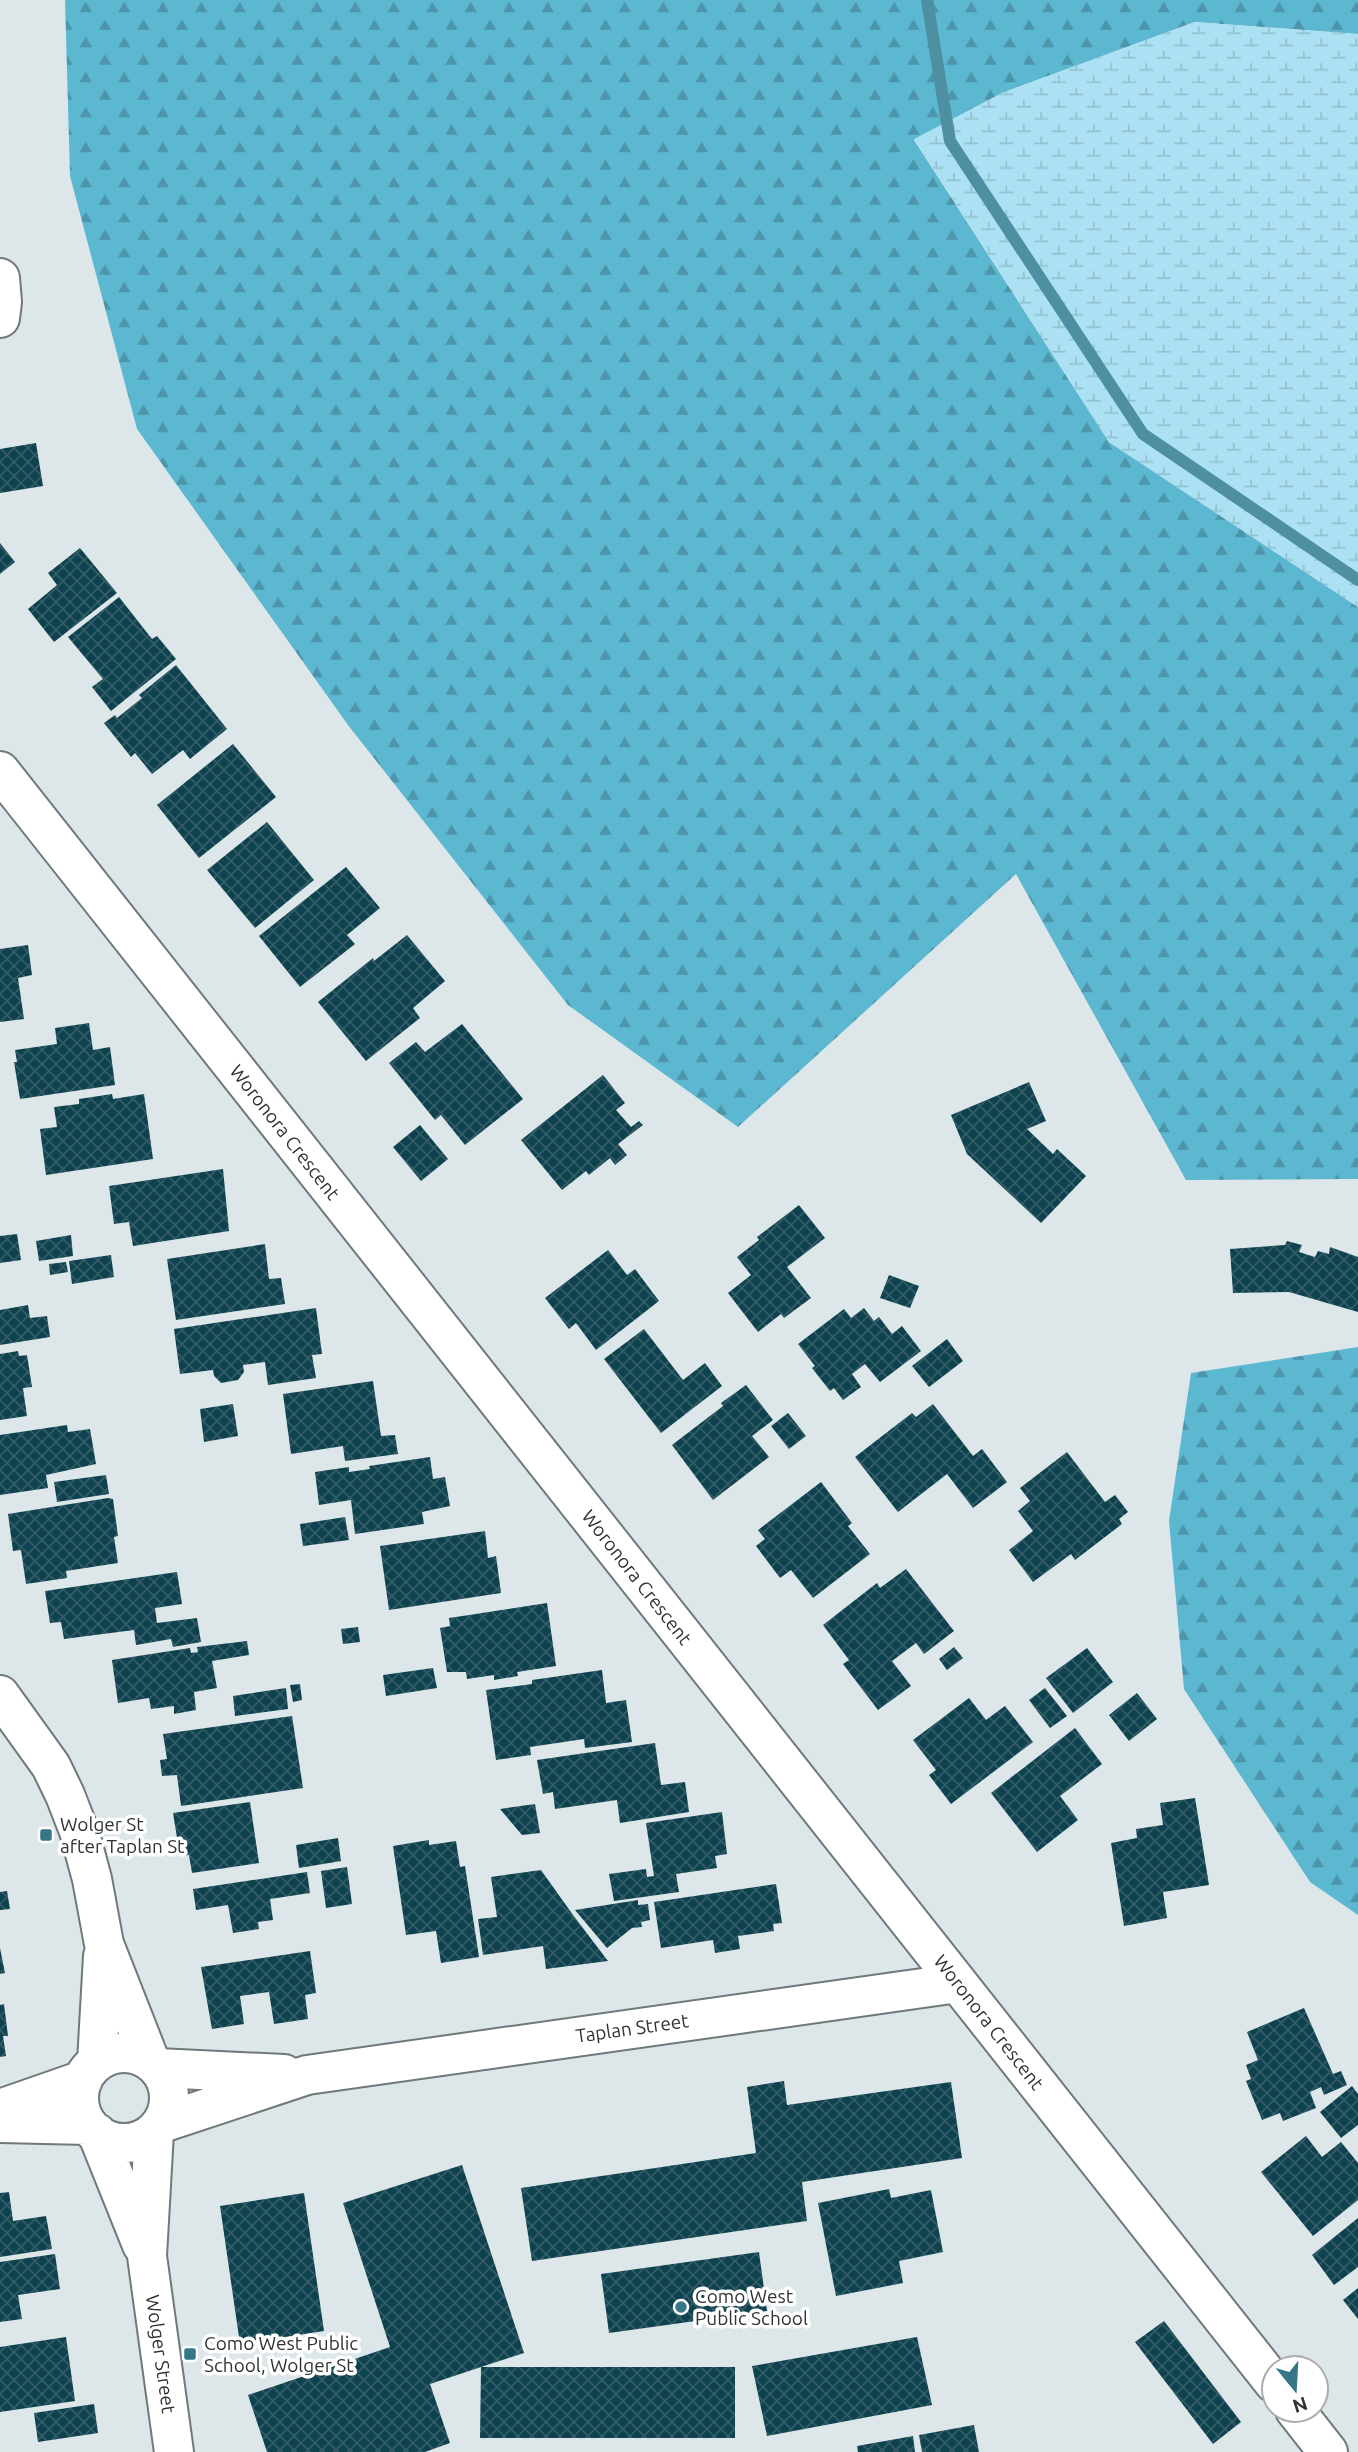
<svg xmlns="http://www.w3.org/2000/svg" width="1358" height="2452" font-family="Ubuntu,sans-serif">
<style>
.forest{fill:url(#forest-firs)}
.wetland{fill:url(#wetland-marsh)}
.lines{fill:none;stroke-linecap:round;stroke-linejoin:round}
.stream{stroke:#4e8fa2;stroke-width:12}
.building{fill:url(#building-cross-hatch)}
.street-casing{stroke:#6f787b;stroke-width:42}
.secondary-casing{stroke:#6f787b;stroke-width:42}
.street{stroke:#fff;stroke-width:38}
.secondary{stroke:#fff;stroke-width:38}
.poi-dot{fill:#357689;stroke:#fff;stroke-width:2.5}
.labels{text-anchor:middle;stroke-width:7;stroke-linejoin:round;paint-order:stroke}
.street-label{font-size:19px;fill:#2f3334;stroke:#fff}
.poi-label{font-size:19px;fill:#2f3334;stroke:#fff;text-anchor:start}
</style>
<defs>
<pattern id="forest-firs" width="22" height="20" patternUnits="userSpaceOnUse" patternTransform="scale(1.75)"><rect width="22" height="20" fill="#5cb7d1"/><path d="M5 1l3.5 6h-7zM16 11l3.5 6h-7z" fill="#4c95aa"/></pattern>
<pattern id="wetland-marsh" width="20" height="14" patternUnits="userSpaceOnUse" patternTransform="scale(1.75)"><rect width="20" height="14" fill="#abe1f2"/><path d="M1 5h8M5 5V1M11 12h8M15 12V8" fill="none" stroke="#93c2d0"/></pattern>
<pattern id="building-cross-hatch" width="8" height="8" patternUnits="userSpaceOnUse" patternTransform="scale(1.75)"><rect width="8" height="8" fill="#0f424f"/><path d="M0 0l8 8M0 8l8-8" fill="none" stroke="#335c66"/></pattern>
</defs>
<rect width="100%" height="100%" fill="#dde7ea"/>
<path class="forest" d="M65,0h1293v34l-163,-12 -193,71 -88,47 195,302 249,165v572l-172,1 -170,-306 -278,253 -170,-122 -220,-280 -211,-296 -67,-253z
M1358,1347v568l-48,-33 -126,-193 -15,-168 22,-148z"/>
<path class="wetland" d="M1195,22l163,12v573l-249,-165 -195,-303 88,-46z"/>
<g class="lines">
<path class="stream" d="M927,0l23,141 193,293 215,146"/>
</g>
<path class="building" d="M36,443l7,43 -43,7v-44z
M0,543l15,19 -15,12z
M80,548l37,45 -63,49 -26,-33 29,-24 -9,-12z
M119,597l33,42 5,-3 19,23 -65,52 -19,-24 11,-8 -35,-42z
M176,665l51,64 -37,30 -7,-9 -31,24 -17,-21 -4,4 -27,-34 11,-8 2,3 25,-20 -3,-3z
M233,744l43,53 -77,61 -42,-53z
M267,822l47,58 -59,48 -48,-58z
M346,867l34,41 -33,27 8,9 -55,43 -41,-51z
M407,935l38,46 -32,27 7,10 -54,43 -48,-59 55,-44 1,3z
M28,945l4,30 -14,3 6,41 -24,3v-73z
M89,1023l4,27 17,-3 5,38 -95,14 -6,-37h3l-2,-12 42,-6 -2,-16z
M462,1024l61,75 -58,46 -24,-30 -6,5 -46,-57 27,-21 9,10z
M603,1075l22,28 -9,7 15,17 8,-6 4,4 -25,19 9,11 -12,10 -5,-7 -21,17 -3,-4 -24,19 -41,-50z
M1029,1082l17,39 -19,8 26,25 4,-5 29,27 -45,47 -74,-69 -16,-39z
M112,1094l1,5 31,-5 9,65 -107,16 -6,-46 17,-2 -3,-20 25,-3v-5z
M420,1125l28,34 -27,22 -28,-34z
M223,1169l6,62 -96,15 -4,-24 -15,2 -5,-38z
M799,1205l26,33 -38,29 24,31 -27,20 -3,-4 -23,18 -30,-39 23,-18 -14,-18 22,-17 -2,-3z
M17,1234l4,26 -21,3v-27z
M71,1235l2,21 -34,5 -3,-20z
M1287,1241l15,4 -3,7 16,5 3,-6 11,3 1,-7 28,10v55l-69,-20 -56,1 -3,-44 55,-4z
M265,1244l4,35 12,-1 4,26 -109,16 -9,-61z
M608,1250l19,25 8,-6 24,32 -63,49 -20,-27 -7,6 -24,-31z
M111,1255l3,22 -42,7 -3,-23z
M66,1262l2,10 -18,3 -1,-11z
M889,1275l30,11 -9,22 -30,-10z
M28,1305l2,13 17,-2 3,21 -50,8v-35z
M316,1308l6,46 -10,1 4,23 -48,7 -3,-23 -22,3 1,7 -6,8 -17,3 -7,-7 -1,-6 -33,4 -6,-45z
M864,1308l10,13 5,-4 13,17 10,-8 19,25 -41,31 -15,-18 -13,10 9,13 -18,13 -9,-12 -4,3 -18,-23 3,-2 -17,-22 46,-35 7,9z
M644,1329l39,51 22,-17 17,23 -61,47 -57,-74z
M947,1339l16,22 -34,26 -17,-21z
M18,1351l1,5 8,-1 5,32 -9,1 4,28 -27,4v-66z
M373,1381l8,55 14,-1 3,19 -53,7 -2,-15 -52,8 -8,-60z
M746,1385l27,35 -21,16 17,21 -56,43 -41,-55 51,-39 -2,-3z
M233,1404l5,32 -34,6 -4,-33z
M933,1404l40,52 9,-7 25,33 -34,26 -26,-34 -49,38 -43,-55 57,-44 4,4z
M788,1413l18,23 -17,13 -18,-23z
M67,1425l1,7 22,-3 6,35 -50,11 2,13 -48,7v-60z
M1067,1452l38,50 10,-7 13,17 -9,7 3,5 -47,36 -4,-6 -38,28 -24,-32 24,-19 -15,-20 12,-10 -10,-13z
M430,1457l3,22 12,-2 5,29 -28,6 2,12 -69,10 -4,-34 -32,5 -4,-33 34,-5v5l21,-3 -1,-3z
M106,1475l3,19 -52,8 -3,-20z
M821,1482l31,41 -4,3 22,28 -57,44 -22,-28 -11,8 -24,-32 9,-7 -7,-9z
M108,1498l5,1 5,37 -4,1 4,26 -52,8 1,7 -41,6 -5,-34 -8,1 -5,-37z
M345,1517l4,23 -46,6 -3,-22z
M485,1531l3,27 8,-2 5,37 -112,17 -9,-64z
M906,1569l48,62 -30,23 -8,-11 -24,18 19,25 -33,24 -35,-46 6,-4 -26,-35 54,-42 3,5z
M177,1572l5,32 -27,4 2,15 40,-5 4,24 -28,5 -2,-8 -35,6 -2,-15 -70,9 -3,-17 -11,1 -5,-32z
M547,1603l9,63 -39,6 1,4 -24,4v-5l-27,4 -1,-7h-19l-7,-44 10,-2 -1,-8z
M358,1627l2,15 -17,2 -2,-15z
M247,1641l2,14 -37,6 5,27 -23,4 2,18 -22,4v-8l-23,3 -2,-11 -31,5 -6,-43 78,-12 1,5 7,-1 -1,-5z
M954,1647l9,11 -16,12 -8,-11z
M1087,1648l26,34 -40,31 -27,-35z
M433,1668l4,20 -51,8 -3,-21z
M602,1670l4,33 20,-3 6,42 -47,6 -1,-9 -54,8 1,8 -35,5 -10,-70 46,-6v-4z
M300,1684l2,16 -9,2 -3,-17z
M286,1688l2,21 -53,7 -2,-20z
M1045,1688l22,28 -17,12 -21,-28z
M1137,1693l20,26 -28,22 -20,-26z
M969,1698l17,22 19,-14 28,36 -82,62 -22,-29 7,-5 -23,-30z
M292,1716l11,72 -122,18 -4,-31 -15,1 -2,-16 7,-1 -4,-25z
M1075,1728l27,36 -42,32 18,24 -41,32 -46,-59z
M655,1743l6,42 24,-3 4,30 -69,11 -3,-23 -62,9 -2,-17 -10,2 -6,-34z
M1195,1798l14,87 -46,7 4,26 -43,8 -13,-83 26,-5 -1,-9 27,-4 -3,-22z
M250,1802l9,61 -67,10 -3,-18 -9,1 -7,-43z
M535,1804l5,29 -18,2 -22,-26z
M722,1812l5,42 -12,2 2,12 -41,6 3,18 -65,9 -5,-27 37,-5 1,8 7,-1 -8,-53z
M338,1838l3,23 -42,7 -3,-23z
M429,1840v5l27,-4 4,26 5,-1 14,91 -38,6 -5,-32 -30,4 -13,-89z
M347,1867l5,37 -26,4 -5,-37z
M541,1870l32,45 35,46 -62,8 -3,-23 -60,9 -5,-36 19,-2 -6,-40z
M307,1872l3,21 -40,6 3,21 -15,2 1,7 -26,4 -5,-28 -32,5 -3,-21z
M776,1884l6,39 -9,1 1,7 -36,5 2,13 -25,4 -2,-13 -52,8 -7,-46z
M7,1891l3,18 -10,1v-18z
M638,1900v5l10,-1 2,16 -9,2 1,5 -10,1 -25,20 -32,-38z
M0,1948l5,25 -5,1z
M310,1951l6,42 -11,2 3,24 -34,5 -5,-32 -29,4 4,28 -32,5 -11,-62z
M4,2004l4,32h-5l3,20 -6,1v-52z
M1304,2008l29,66 8,-3 6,14 -23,10 -3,-8 -11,5 6,16 -33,13 -3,-8 -18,7 -16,-39 5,-2 -5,-14 12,-5 -11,-28z
M784,2081l3,24 164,-23 11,76 -160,24 5,39 -275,40 -11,-73 235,-35 -9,-66z
M1352,2086l6,8v31l-17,13 -21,-26z
M1306,2136l16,21 19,-15 17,21v37l-45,36 -52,-64z
M462,2165l62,188 -43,14h254v71h-255l1,-71 -51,17 20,59 -25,9h-158l-19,-57 142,-48 -47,-144z
M889,2189l2,9 40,-8 12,62 -44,9 4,22 -67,13 -18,-93z
M9,2192l4,29 33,-5 6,33 -52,8v-64z
M304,2193l20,138 -84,13 -20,-138z
M1358,2218v49l-24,18 -22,-30z
M759,2252l8,59 -158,22 -8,-59z
M55,2254l5,35 -42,6 4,24 -22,3v-60z
M1358,2288v31l-15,-19z
M1164,2321l77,101 -28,22 -78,-102z
M66,2337l9,64 -75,11v-65z
M917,2337l15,68 -165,31 -15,-70z
M94,2404l4,29 -60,9 -4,-29z
M974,2425l5,27h-57l-3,-17z
M913,2436l2,16h-57l-1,-6z"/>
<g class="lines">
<g class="street-casing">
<path id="street" d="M0,278l2,24 -2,16
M0,771l1274,1612
M158,2068l126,6
M162,2123l145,-48 651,-92
M1295,2410l33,42"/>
</g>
<g class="secondary-casing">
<path id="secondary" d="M0,1695l51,71 14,29 14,36 13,48 12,65 46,117
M79 2098a45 45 0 1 1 90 0a45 45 0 1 1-90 0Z
M97,2062l6,-106
M0,2109l83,-29
M0,2123l88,2
M154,2132l-7,124 27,196
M97,2133l45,112"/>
</g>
<use href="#street" class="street"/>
<use href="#secondary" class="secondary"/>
</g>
<g class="poi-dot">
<rect x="39" y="1828" width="14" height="14" rx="3.5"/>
<circle cx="681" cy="2307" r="7"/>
<rect x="183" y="2347" width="14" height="14" rx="3.5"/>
</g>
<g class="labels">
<g class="street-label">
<text transform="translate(285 1132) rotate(52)" y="7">Woronora Crescent</text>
<text transform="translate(637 1577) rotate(52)" y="7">Woronora Crescent</text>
<text transform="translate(989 2022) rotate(52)" y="7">Woronora Crescent</text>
<text transform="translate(632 2028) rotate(-8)" y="7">Taplan Street</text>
<text transform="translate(161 2354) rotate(82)" y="7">Wolger Street</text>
</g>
<g class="poi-label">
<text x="60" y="1831">Wolger St<tspan x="60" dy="22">after Taplan St</tspan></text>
<text x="695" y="2303">Como West<tspan x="695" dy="22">Public School</tspan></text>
<text x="204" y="2350">Como West Public<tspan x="204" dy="22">School, Wolger St</tspan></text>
</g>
</g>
<g transform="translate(1295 2389) rotate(162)"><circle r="33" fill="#ffffff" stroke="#acadae" stroke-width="2"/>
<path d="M0-5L12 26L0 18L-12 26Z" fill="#357689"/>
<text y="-10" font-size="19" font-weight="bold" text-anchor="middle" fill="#2f3334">N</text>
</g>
</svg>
